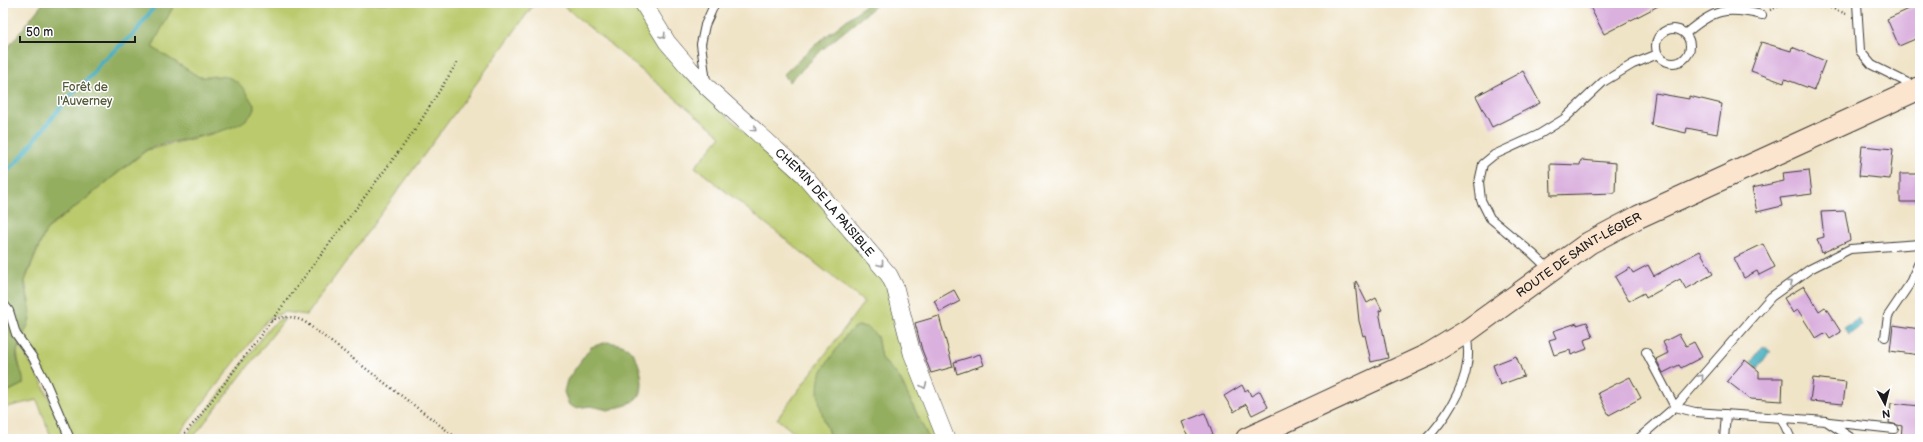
<svg xmlns="http://www.w3.org/2000/svg" width="1923" height="442" font-family="'Balsamiq Sans',sans-serif">
<style>
.green{fill:#bbca6d;stroke:#6c7344}
.forest{fill:#94ae60;stroke:#58653e}
.water{fill:#3caabb;stroke:#2c636c}
.lines{fill:none;stroke-linecap:round;stroke-linejoin:round}
.stream{stroke:#3caabb;stroke-width:4.5}
.building{fill:#dab0de}
.service-casing{stroke:#3c3a36;stroke-width:10}
.minor-casing{stroke:#3c3a36;stroke-width:18}
.secondary-casing{stroke:#3c3a36;stroke-width:24}
.path{stroke:#3c3a36;stroke-width:2.5;stroke-dasharray:1 3;stroke-linecap:butt}
.service{stroke:#fff;stroke-width:8}
.minor{stroke:#fff;stroke-width:17}
.secondary{stroke:#fce5cf;stroke-width:22}
.oneway{stroke:#999}
.labels{text-anchor:middle;stroke-width:3;stroke-linejoin:round;paint-order:stroke}
.park-label{font-size:12px;fill:#545938;stroke:#fff}
.street-label{font-size:12px;fill:#1c1c1c;stroke:#fff}
</style>
<rect width="100%" height="100%" fill="#fff"/>
<filter id="ink" filterUnits="userSpaceOnUse"><feTurbulence type="fractalNoise" baseFrequency=".025" numOctaves="2"/><feDisplacementMap in="SourceGraphic" scale="8" xChannelSelector="R" yChannelSelector="G"/><feConvolveMatrix kernelMatrix="1 2 1 2 8 2 1 2 1" color-interpolation-filters="sRGB"/></filter>
<filter id="wash" filterUnits="userSpaceOnUse"><feTurbulence type="fractalNoise" baseFrequency=".012" numOctaves="4" result="noise"/><feDisplacementMap in="SourceGraphic" scale="16" xChannelSelector="R" yChannelSelector="G"/><feGaussianBlur stdDeviation="0.9" result="paint"/><feColorMatrix in="noise" values="0 0 0 0 0 0 0 0 0 0 0 0 0 0 0 0 0 1.4 0 .05"/><feComposite in="paint" operator="in"/></filter>
<g filter="url(#wash)">
<rect width="100%" height="100%" fill="#f0e4c7"/>
<path class="green" d="M175,3h360l-228,312 -22,-3 -16,6 -94,121h-101l-39,-82 -14,-21 8,-15 2,-9 -6,-31 21,-51 101,-80 64,-16 27,-10 -8,-46c-11,-2 -21,1 -31,-1l-48,-30z
M560,3h76l26,43 45,53 82,70 95,107 57,163h-12l-30,-62 -18,-19 -4,-22 -53,85 7,18h-29l-25,-20 87,-117 -169,-135 26,-31z
M285,319l-90,116 -5,4h-7l14,-15 73,-97 9,-7z
M19,344l24,41 24,54h-15l-15,-39 -34,8v-14l20,-10 -6,-31z"/>
<path class="forest" d="M43,3h132l-23,44 47,30c7,1 12,-1 19,-1 21,0 26,14 36,29 2,31 -92,33 -109,46 -22,17 -43,35 -64,52 -11,8 -24,16 -34,26 -3,4 -22,48 -22,53 -1,12 7,24 5,36 -2,12 -11,22 -13,34 -2,11 8,22 6,32l-20,10v-340z
M868,3h11l-56,46 -34,33 -5,-8 31,-29z
M858,326l9,1 10,9 4,22 18,19 30,62h-98c-7,-19 -17,-42 -11,-63 3,-9 12,-20 18,-29 6,-9 10,-17 20,-21z
M607,342c6,1 15,2 21,6 12,10 17,34 12,48l-13,9 -19,5 -17,-4 -16,2 -6,-3 -5,-13 3,-12 24,-33z"/>
<path class="water" d="M1858,319l4,6 -13,10 -5,-7z
M1763,346l7,5 -12,17 -7,-6z"/>
<g class="lines">
<path class="stream" d="M3,176l19,-20 46,-58 25,-24 6,-10 35,-30 23,-31"/>
</g>
<g id="blocks">
<path class="building" d="M1588,3h76l-60,31z
M1920,4v33l-21,9 -12,-27z
M1761,42l30,9 1,-4 33,14 -11,29 -29,-11 -1,4 -33,-12z
M1523,71l17,32 -48,24 -16,-31z
M1655,93l34,6v-3l33,8 -5,30 -30,-6 -1,5 -35,-8z
M1862,146l31,3 -3,30 -31,-3z
M1581,160l35,3 -1,30 -64,2 -1,-31 30,1z
M1809,170l3,24 -32,4 2,8 -25,6 -5,-24 32,-7 -1,-8z
M1900,174h20v28h-20z
M1845,211l5,29 -28,13 -5,-14 7,-2 -3,-25z
M1763,244l12,23 -16,8 -2,-4 -13,7 -10,-20z
M1700,251l13,23 -27,15 -6,-10 -34,19 -2,-5 -15,8 -14,-24 15,-9 3,5 15,-8 6,11z
M1356,281l11,22 9,-5 6,12 -3,1 9,47 -17,4 -6,-27 -2,1 -4,-15 -4,-39z
M1804,286l15,25 6,-4 16,25 -11,7 -4,-6 -10,6 -18,-29 -5,3 -9,-15z
M954,290l6,11 -20,11 -6,-11z
M939,316l14,51 -22,6 -9,-23 -7,-27z
M1587,322l6,15 -9,3 3,9 -16,6 -1,-5 -16,5 -5,-15 7,-2 -3,-7 24,-8v2z
M1893,325l27,4v26l-30,-4z
M1679,334l7,12 8,-4 8,15 -21,11 -2,-3 -16,8 -7,-14 12,-6 -5,-11z
M980,354l4,11 -27,9 -3,-12z
M1516,356l8,20 -24,9 -7,-20z
M1745,360l14,11v7h24l-1,23 -32,-2 -23,-18z
M1630,377l11,21 -32,17 -11,-22z
M1813,378l33,4 -3,22 -33,-3z
M1242,385l3,6 3,-2 3,7 9,-5 8,16 -16,8 -6,-11 -12,8 -10,-16z
M1891,403l29,3v33h-19l1,-13 -13,-3z
M1205,413l8,21 -11,5h-13l-7,-17z"/>
</g>
</g>
<g filter="url(#ink)">
<use href="#blocks" fill-opacity="0" stroke="#3c3a36" stroke-width="1"/>
<g class="lines">
<g class="service-casing">
<path id="service" d="M1857,3l3,48 12,14 42,21
M1656 46a17 17 0 1 1 34 0a17 17 0 1 1-34 0Z
M1685,34c28,-24 40,-28 77,-19
M706,82l-5,-38 4,-19 10,-22
M1550,270l-18,-17 -42,-35 -9,-18 -2,-18 4,-18 11,-9 44,-20 26,-16 39,-37 30,-18 25,-10
M3,303l6,8 7,23 17,24 13,25 24,56
M1885,337l3,-21 21,-31 11,-25
M1646,352l29,55
M1675,407l20,5 131,9 27,18
M1781,417l10,22
M1829,422l65,7
M1426,439c18,-18 38,-50 41,-75 2,-10 1,-21 -1,-31
M1638,439l37,-32 96,-110 39,-28 40,-20 70,-5
M1724,439l2,-25"/>
</g>
<g class="minor-casing">
<g id="minor">
<path id="s1" d="M643,3l24,39 23,27 17,18 96,87 86,101 6,12 17,66 34,86"/>
</g>
</g>
<g class="secondary-casing">
<g id="secondary">
<path id="s2" d="M1247,439l181,-84 38,-23 123,-89 49,-26 282,-129"/>
</g>
</g>
<path class="path" d="M1811,3l9,1 27,10
M1770,10l14,-6 10,-1
M271,321c13,-6 22,-5 34,1l153,117
M179,439l17,-18 219,-291 43,-69"/>
<use href="#service" class="service"/>
<use href="#minor" class="minor"/>
<use href="#secondary" class="secondary"/>
</g>
<defs><path id="oneway-chevron" d="M-2-3.5L2.5 0L-2 3.5" fill="none" stroke-width="1.6" stroke-linecap="round" stroke-linejoin="round"/></defs>
<g class="oneway">
<use href="#oneway-chevron" transform="translate(663 36) rotate(56)"/>
<use href="#oneway-chevron" transform="translate(754 129) rotate(42)"/>
<use href="#oneway-chevron" transform="translate(881 264) rotate(52)"/>
<use href="#oneway-chevron" transform="translate(1790 283) rotate(-36)"/>
<use href="#oneway-chevron" transform="translate(1701 377) rotate(-49)"/>
<use href="#oneway-chevron" transform="translate(924 386) rotate(68)"/>
</g>
</g>
<g class="labels">
<g class="park-label">
<text x="85" y="91">Forêt de<tspan x="85" dy="14">l'Auverney</tspan></text>
</g>
<g class="street-label">
<text dy="4" stroke="none"><textPath href="#s1" startOffset="271">CHEMIN DE LA PAISIBLE</textPath></text>
<text dy="4" stroke="none"><textPath href="#s2" startOffset="381">ROUTE DE SAINT-LÉGIER</textPath></text>
</g>
</g>
<rect width="1923" height="442" fill="none" stroke="#fff" stroke-width="16"/>
<g transform="translate(1885 404) rotate(173)" stroke="#ffffff" stroke-width="3" paint-order="stroke">
<path d="M0-3L7 15L0 10L-7 15Z" fill="#1c1c1c"/>
<text y="-6" font-size="11" font-weight="bold" text-anchor="middle" fill="#1c1c1c">N</text>
</g>
<path d="M20 36v6h115v-6" fill="none" stroke="#1c1c1c" stroke-width="2"/>
<text x="26" y="36" font-size="12" fill="#1c1c1c" stroke="#ffffff" stroke-width="3" paint-order="stroke">50 m</text>
</svg>
